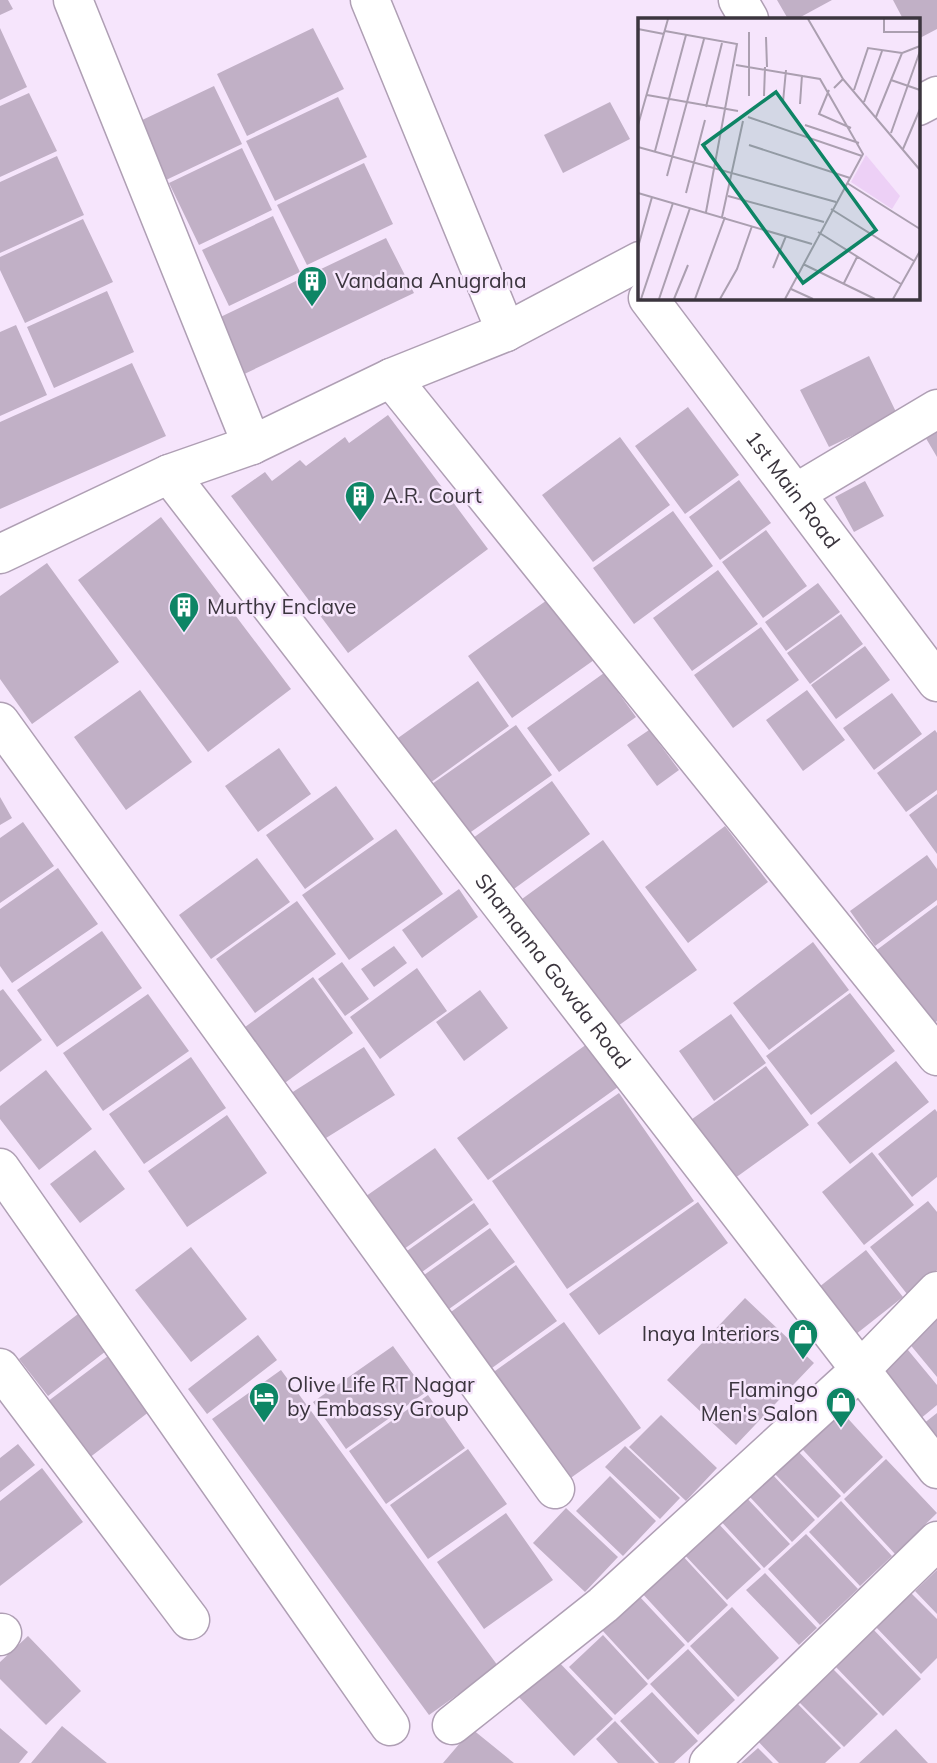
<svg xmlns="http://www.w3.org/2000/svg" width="937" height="1763" font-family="Mulish,sans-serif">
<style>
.building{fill:#c1b0c6}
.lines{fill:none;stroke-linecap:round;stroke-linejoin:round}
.minor-casing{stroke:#af9fb4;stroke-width:41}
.minor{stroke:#fff;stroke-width:38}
.labels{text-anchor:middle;stroke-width:5;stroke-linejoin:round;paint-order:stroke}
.poi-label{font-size:21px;fill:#3b353e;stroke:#f6e5fc;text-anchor:start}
.street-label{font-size:21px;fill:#3b353e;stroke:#f6e5fc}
.inset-road{fill:none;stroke:#ab9fb0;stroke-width:2}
.view{fill:#0e8565;fill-opacity:0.15;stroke:#0e8565;stroke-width:3.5}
.inset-edge{fill:none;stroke:#3b353e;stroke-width:3.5}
</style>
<rect width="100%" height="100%" fill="#f6e5fc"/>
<path class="building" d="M0,0h8l5,9 -13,6z
M777,0h55l-35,19h-9z
M893,0h44v29l-19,10v-20h-15z
M0,28l27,59 -27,13z
M313,28l31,61 -97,47 -30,-62z
M214,86l28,58 -76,36 -28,-58z
M29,93l28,58 -57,26v-71z
M338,97l29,60 -92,44 -29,-60z
M610,102l20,37 -67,34 -19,-38z
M242,148l30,62 -73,35 -30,-62z
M57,156l27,59 -84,38v-71z
M364,163l29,61 -86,41 -30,-60z
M273,216l27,56 -71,34 -27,-56z
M83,219l30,63 -88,41 -25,-53v-13z
M386,238l28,55 -176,84 -28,-55z
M107,291l27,61 -80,36 -27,-61z
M16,325l31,70 -47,21v-84z
M869,356l28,58 -68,33 -29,-57z
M132,363l34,73 -166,73v-87z
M688,407l51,68 -54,39 -50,-68z
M388,415l100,134 -140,104 -117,-157 34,-24 7,9 28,-21 6,6 39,-29 4,6z
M937,427v30l-13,-22z
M620,437l50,68 -77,57 -51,-67z
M739,480l32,43 -51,37 -31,-43z
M865,481l19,35 -30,16 -19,-35z
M673,511l40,55 -79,58 -41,-56z
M161,517l130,172 -83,63 -130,-172z
M766,530l41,56 -44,32 -41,-56z
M47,563l72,99 -87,62 -32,-45v-83z
M718,570l40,54 -66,47 -39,-53z
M818,583l22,29 -54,39 -21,-29z
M550,598l44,62 -82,58 -44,-62z
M841,614l22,30 -53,40 -23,-31z
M761,627l38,53 -66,48 -39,-53z
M865,646l25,34 -54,39 -25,-34z
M604,673l32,44 -77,55 -32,-44z
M478,681l31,45 -79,57 -32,-45z
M140,690l52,72 -66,48 -52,-73z
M807,690l38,50 -42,31 -37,-51z
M892,693l30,41 -48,36 -31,-42z
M516,725l36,50 -84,59 -36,-50z
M649,730l30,40 -22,16 -30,-41z
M935,730l2,3v57l-31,22 -29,-39z
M279,748l32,46 -53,38 -33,-46z
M552,781l38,53 -79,57 -38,-53z
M336,786l38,53 -69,50 -39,-54z
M937,794v60l-28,-39z
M0,797l12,21 -12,7z
M23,822l31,44 -54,37v-65z
M725,826l43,56 -80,61 -43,-56z
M396,829l47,65 -94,66 -47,-65z
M603,840l94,130 -82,58 -93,-129z
M927,855l10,14v31l-62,46 -25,-35z
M257,858l33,44 -79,57 -32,-44z
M58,868l40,56 -86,59 -12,-17v-57z
M459,889l19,28 -56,41 -20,-28z
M297,901l39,53 -81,59 -39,-54z
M937,905v116l-8,6 -55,-75z
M102,931l40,57 -85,59 -40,-57z
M813,942l36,48 -80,60 -36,-47z
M394,946l13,17 -33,24 -13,-18z
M342,962l27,37 -24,17 -27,-37z
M417,968l30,43 -67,48 -30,-42z
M313,977l40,56 -71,52 -41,-55z
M3,989l39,51 -42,32v-81z
M480,990l28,38 -44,33 -28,-39z
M850,993l45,58 -84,64 -45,-59z
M148,994l41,57 -86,60 -40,-58z
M731,1014l35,49 -52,38 -35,-50z
M587,1044l31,43 -130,93 -31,-42z
M364,1047l31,48 -77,48 -30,-48z
M191,1057l35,51 -82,56 -35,-50z
M896,1061l33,41 -79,62 -33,-41z
M766,1066l43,59 -78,56 -43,-59z
M46,1070l46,59 -53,41 -39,-51v-13z
M619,1093l75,108 -127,88 -75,-108z
M935,1109l2,3v65l-25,20 -34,-43z
M227,1115l40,58 -80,54 -39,-56z
M435,1148l38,52 -76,54 -38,-53z
M95,1150l30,39 -45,34 -30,-39z
M872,1152l42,53 -50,40 -42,-53z
M928,1201l9,11v58l-30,24 -37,-47z
M698,1202l30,41 -129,92 -30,-41z
M474,1203l15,21 -74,53 -15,-21z
M490,1228l25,34 -73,52 -25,-34z
M191,1247l56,72 -56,43 -56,-72z
M866,1250l37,47 -57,45 -37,-47z
M516,1265l41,56 -72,52 -41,-56z
M745,1298l69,65 -78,82 -69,-65z
M78,1314l28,37 -58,45 -29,-37z
M937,1318v59l-29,-35z
M564,1322l77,106 -76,54 -77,-106z
M258,1335l19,25 -70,54 -19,-25z
M903,1344l34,41v20l-23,19 -44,-52z
M393,1346l33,46 -80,57 -33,-47z
M112,1353l42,55 -65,50 -42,-56z
M281,1370l217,296 -69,49 -217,-296z
M428,1395l37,53 -79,56 -37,-53z
M832,1401l51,56 -39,37 -52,-56z
M937,1413v38l-19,-23z
M661,1415l56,53 -31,33 -57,-54z
M18,1444l17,21 -35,27v-34z
M625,1446l55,52 -20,21 -55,-52z
M795,1448l46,48 -23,22 -47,-48z
M468,1449l39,55 -79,55 -38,-54z
M886,1459l51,54 -42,41 -51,-55z
M42,1468l41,54 -83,64v-85z
M772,1474l43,46 -23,22 -43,-46z
M610,1476l46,45 -33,35 -47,-45z
M742,1493l48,51 -26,24 -47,-51z
M841,1501l51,55 -32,30 -51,-54z
M566,1508l52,49 -33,35 -52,-49z
M506,1513l47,67 -69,49 -47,-67z
M715,1520l46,49 -34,31 -46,-49z
M806,1534l52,55 -38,36 -52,-56z
M680,1553l48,52 -40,38 -48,-52z
M937,1570v44l-22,-23z
M765,1573l52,55 -18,17 -53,-55z
M909,1591l28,28v39l-16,16 -47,-49z
M639,1596l46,49 -37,35 -46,-50z
M732,1607l47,51 -41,39 -48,-51z
M872,1628l49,51 -38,37 -49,-51z
M603,1635l45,49 -33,31 -46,-48z
M28,1636l53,55 -35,34 -46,-46v-17z
M688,1649l47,51 -37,35 -48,-51z
M556,1659l57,60 -39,37 -57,-61z
M833,1669l45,45 -34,33 -45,-45z
M652,1692l46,49 -24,22h-15l-39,-42z
M789,1695l52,53 -16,15h-46l-29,-30z
M615,1721l40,42h-37l-22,-24z
M62,1726l45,37h-76z
M0,1728l28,24 -9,11h-19z
M472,1729l42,34h-71z
M896,1729l32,34h-69z
M758,1748l15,15h-32z"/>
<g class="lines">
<g class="minor-casing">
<g id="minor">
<path d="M73,0l179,445"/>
<path d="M370,0l136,332"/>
<path d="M738,0l11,19"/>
<path d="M918,106l19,-10"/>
<path id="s1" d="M648,298l289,384"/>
<path d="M391,378l546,678"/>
<path id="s2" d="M169,474l768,995"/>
<path d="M796,493l141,-84"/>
<path d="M0,554l169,-80 83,-29 139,-67 115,-46 134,-71"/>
<path d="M0,722l555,767"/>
<path d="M0,1168l390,558"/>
<path d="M0,1368l190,252"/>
<path d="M0,1636l2,-3"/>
<path d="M452,1725l151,-120 257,-235 77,-79"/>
<path d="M709,1763l228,-222"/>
</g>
</g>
<use href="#minor" class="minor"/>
</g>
<defs>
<g id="building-pin" transform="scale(1.575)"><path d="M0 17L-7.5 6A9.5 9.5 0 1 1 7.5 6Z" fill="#0e8565" stroke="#f6e5fc"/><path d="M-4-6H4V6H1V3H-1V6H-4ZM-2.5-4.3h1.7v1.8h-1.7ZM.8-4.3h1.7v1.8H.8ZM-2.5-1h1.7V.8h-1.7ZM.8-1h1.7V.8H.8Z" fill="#fff"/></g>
<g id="shop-pin" transform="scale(1.575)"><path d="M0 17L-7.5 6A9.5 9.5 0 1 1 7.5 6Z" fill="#0e8565" stroke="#f6e5fc"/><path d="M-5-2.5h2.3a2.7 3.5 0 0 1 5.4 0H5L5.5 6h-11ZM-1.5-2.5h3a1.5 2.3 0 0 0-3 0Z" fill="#fff"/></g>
<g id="hotel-pin" transform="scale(1.575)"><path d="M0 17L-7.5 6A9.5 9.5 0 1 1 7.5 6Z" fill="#0e8565" stroke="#f6e5fc"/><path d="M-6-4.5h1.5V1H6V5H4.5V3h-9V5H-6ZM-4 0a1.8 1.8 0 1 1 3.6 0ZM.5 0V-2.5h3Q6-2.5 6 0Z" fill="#fff"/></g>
</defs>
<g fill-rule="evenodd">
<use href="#building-pin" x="312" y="281"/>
<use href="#building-pin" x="360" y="496"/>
<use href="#building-pin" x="184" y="607"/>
<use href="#shop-pin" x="803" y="1334"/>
<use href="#hotel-pin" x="264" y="1397"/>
<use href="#shop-pin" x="841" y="1402"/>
</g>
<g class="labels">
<g class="poi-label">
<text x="335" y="288">Vandana Anugraha</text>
<text x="383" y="503">A.R. Court</text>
<text x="207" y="614">Murthy Enclave</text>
<text x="780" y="1341" text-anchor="end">Inaya Interiors</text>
<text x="287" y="1392">Olive Life RT Nagar<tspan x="287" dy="24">by Embassy Group</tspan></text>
<text x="818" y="1397" text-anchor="end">Flamingo<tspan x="818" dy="24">Men's Salon</tspan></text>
</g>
<g class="street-label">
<text dy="7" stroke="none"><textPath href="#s1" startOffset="240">1st Main Road</textPath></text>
<text dy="7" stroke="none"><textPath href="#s2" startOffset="628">Shamanna Gowda Road</textPath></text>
</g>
</g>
<g transform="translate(638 18)">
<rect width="282" height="282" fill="#f6e5fc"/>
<path d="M228,137l34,41 -8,13 -41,-27z" fill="#edd0f6"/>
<path class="inset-road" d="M170,1l35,60M246,1v13h36M0,11l26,5M27,13l72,13 -31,168M111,14v64M128,19l1,30M98,47l84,14 43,75 -78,145M253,62l29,10M196,70l9,-9 77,91M191,72l-10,24 32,14M216,72l14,-42 34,5M9,77l91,16M126,78l1,-29M145,84l3,-32M226,84l18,-51M162,86l2,-29M68,89l16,-64M110,99l114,39M238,99l26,-64 18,-7M0,107l30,-106M167,107l54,18M253,115l29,-82M111,127l101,33M0,129l198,55M265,131l17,-40M17,133l31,-116M29,158l37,-137M209,165l73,46M0,175l174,51M48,175l19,-73M90,178l96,26M193,191l83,52M84,199l21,-96M180,214l83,52M0,229l14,-50M165,246l72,35M135,250l13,-32M206,265l13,-26M153,271l22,10M3,281l32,-96M21,281l31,-91M36,281l14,-34M57,281l30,-82M82,281l17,-30 15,-43M255,281l27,-48"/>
<path class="view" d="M138,74l100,138 -73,53 -100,-138z"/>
<rect width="282" height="282" class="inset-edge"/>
</g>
</svg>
